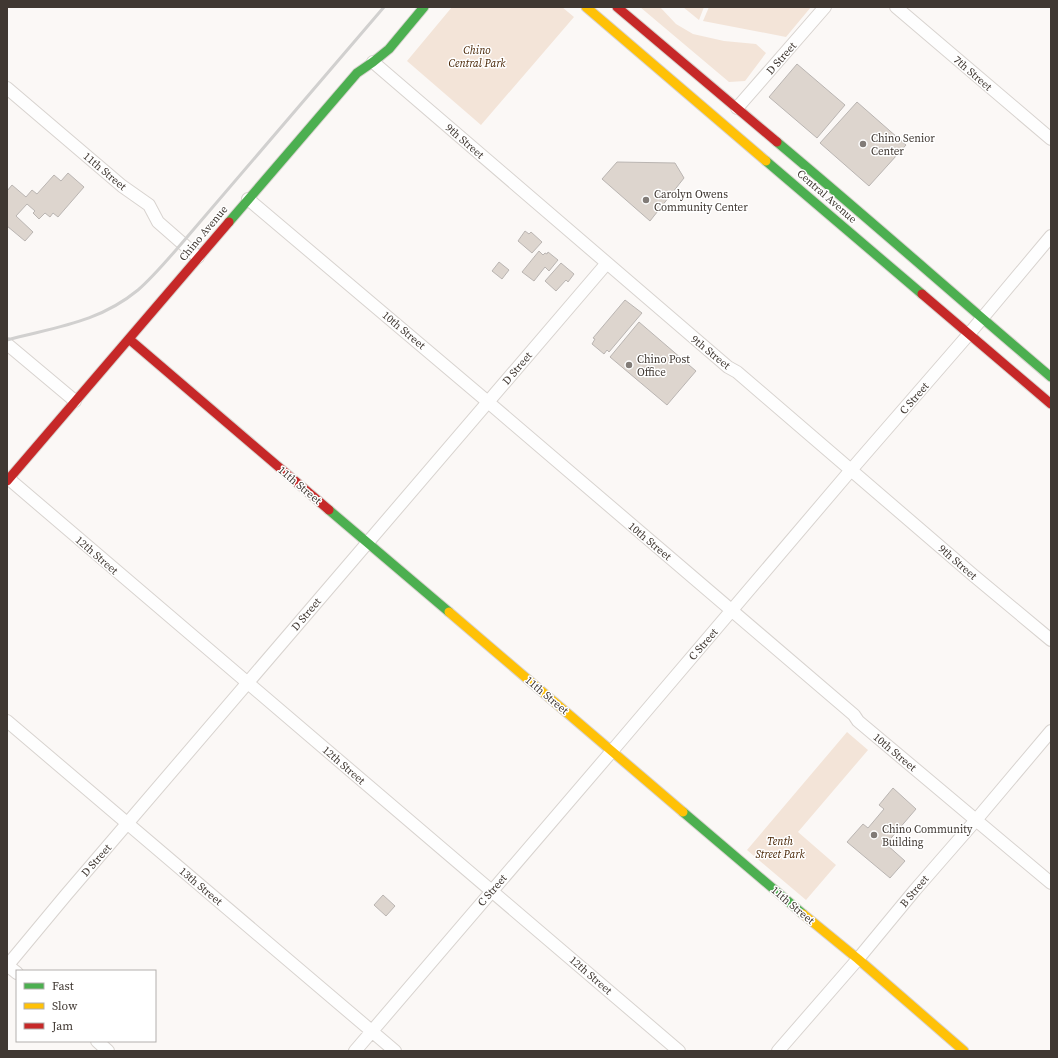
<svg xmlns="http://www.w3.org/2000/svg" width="1058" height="1058" font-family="'Source Serif 4',serif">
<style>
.green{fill:#f3e4d8}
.building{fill:#ddd5ce;stroke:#bab5b2}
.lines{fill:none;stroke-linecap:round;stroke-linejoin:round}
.street-casing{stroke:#d8d3cf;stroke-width:14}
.fast-casing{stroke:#d8d3cf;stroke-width:11}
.slow-casing{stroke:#d8d3cf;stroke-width:11}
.jam-casing{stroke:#d8d3cf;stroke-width:11}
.street{stroke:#fefefe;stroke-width:12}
.fast{stroke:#4caf50;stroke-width:9}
.slow{stroke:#ffc107;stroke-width:9}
.jam{stroke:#c62828;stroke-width:9}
.rail{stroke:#d1d0cf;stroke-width:3}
.poi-dot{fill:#817b77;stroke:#fff;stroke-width:1.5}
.labels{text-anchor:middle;stroke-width:3;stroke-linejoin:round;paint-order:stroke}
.park-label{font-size:11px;font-style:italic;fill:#462200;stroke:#fff}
.street-label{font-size:11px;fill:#403832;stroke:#fff}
.poi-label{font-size:11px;fill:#403832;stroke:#fff;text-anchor:start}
</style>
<rect width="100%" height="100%" fill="#fbf8f6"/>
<path class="green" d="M452,7h110l12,10 -93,108 -74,-64z
M640,7h20l16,17 17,10 31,7 32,3 10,9 -21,28 -16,1z
M683,7h21l-5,13z
M709,7h102l-25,30 -83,-16z
M847,732l21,18 -70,82 38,33 -30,35 -59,-50z"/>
<path class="building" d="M797,64l48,41 -28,33 -48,-41z
M857,102l49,43 -37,41 -49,-43z
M617,162l58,1 9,15 -34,43 -48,-42z
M68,173l16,14 -26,30 -5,-4 -3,4 -5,-4 -6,6 -6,-6 2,-2 -8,-7 -11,12 17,16 -8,9 -18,-15v-35l5,-6 14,12 6,-7 5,4 17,-19 7,6z
M525,231l4,3 2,-2 11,10 -10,11 -14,-12z
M539,251l4,4 2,-2 2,1 1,-2 10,8 -9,11 -4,-4 -11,14 -12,-9z
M499,262l10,8 -7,9 -10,-8z
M561,263l13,11 -6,8 -2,-2 -10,11 -11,-10z
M625,300l17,13 -33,39 -2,-2 -3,4 -12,-10 3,-5 -2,-1z
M639,322l57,49 -29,34 -57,-48z
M893,788l23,21 -30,35 19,17 -15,17 -43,-36 16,-18 5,4 16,-19 -5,-4z
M383,895l12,11 -9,10 -12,-11z"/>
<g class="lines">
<g class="street-casing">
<path id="street" d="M896,7l155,132
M373,62l355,305 9,5 236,203 78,65
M7,88l115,98 27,19 9,17 40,35
M737,108l88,-101
M248,199l240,203 366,313 4,6 193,162
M7,344l68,57
M9,479l670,572
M7,721l388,330
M7,965l10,8
M7,966l59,-71 541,-632
M97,1041l11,10
M355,1051l257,-300 239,-281 118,-136 82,-98
M778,1051l80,-92 57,-69 61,-70 75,-89"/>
</g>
<g class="fast-casing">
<path id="fast" d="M777,142c92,77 182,157 274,235
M766,161l156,133
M229,222l128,-149 16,-11 16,-13 35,-42
M329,510l120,102
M683,812l120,102"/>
</g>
<g class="slow-casing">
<path id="slow" d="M586,7l180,154
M449,612l234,200
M803,914l55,45 106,92"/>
</g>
<g class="jam-casing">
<path id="jam" d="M617,7l160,135
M922,294l129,110
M129,339l200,171
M7,481l222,-259"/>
</g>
<use href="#street" class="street"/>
<use href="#fast" class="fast"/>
<use href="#slow" class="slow"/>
<use href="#jam" class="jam"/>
<path class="rail" d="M7,340c48,-13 91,-17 131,-50 16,-14 30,-31 44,-47l202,-236"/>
</g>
<g class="poi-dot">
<circle cx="863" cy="144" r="4"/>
<circle cx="646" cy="200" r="4"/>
<circle cx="629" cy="365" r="4"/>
<circle cx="874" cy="835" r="4"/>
</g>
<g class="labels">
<g class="park-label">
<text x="477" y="54">Chino<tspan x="477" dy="13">Central Park</tspan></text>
<text x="780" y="845">Tenth<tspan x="780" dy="13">Street Park</tspan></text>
</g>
<g class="street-label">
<text transform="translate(781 58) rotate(-49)" y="4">D Street</text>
<text transform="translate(973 73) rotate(41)" y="4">7th Street</text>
<text transform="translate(465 141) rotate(41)" y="4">9th Street</text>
<text transform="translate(105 171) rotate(40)" y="4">11th Street</text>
<text transform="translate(827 196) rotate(41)" y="4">Central Avenue</text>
<text transform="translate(203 233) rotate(-50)" y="4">Chino Avenue</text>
<text transform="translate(404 330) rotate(40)" y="4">10th Street</text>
<text transform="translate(711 352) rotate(39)" y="4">9th Street</text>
<text transform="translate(517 368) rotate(-50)" y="4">D Street</text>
<text transform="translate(914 398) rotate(-49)" y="4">C Street</text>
<text transform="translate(300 485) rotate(40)" y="4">11th Street</text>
<text transform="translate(650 541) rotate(40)" y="4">10th Street</text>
<text transform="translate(97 555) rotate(41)" y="4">12th Street</text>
<text transform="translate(958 562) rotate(41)" y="4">9th Street</text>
<text transform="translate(306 614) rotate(-50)" y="4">D Street</text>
<text transform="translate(703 644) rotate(-49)" y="4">C Street</text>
<text transform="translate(547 695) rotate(40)" y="4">11th Street</text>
<text transform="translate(895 752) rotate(40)" y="4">10th Street</text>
<text transform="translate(344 765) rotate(41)" y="4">12th Street</text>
<text transform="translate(96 860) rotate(-49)" y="4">D Street</text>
<text transform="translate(201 886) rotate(40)" y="4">13th Street</text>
<text transform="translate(492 890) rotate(-49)" y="4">C Street</text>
<text transform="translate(914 891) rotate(-50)" y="4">B Street</text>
<text transform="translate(793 905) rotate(40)" y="4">11th Street</text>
<text transform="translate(591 975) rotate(41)" y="4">12th Street</text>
</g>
<g class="poi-label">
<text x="871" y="142">Chino Senior<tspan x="871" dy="13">Center</tspan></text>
<text x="654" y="198">Carolyn Owens<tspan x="654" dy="13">Community Center</tspan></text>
<text x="637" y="363">Chino Post<tspan x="637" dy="13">Office</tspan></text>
<text x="882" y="833">Chino Community<tspan x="882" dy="13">Building</tspan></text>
</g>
</g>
<rect width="1058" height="1058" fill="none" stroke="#403832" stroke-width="16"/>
<rect x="16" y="970" width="140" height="72" fill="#ffffff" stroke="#b3afad"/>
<rect x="24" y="983" width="20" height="6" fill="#4caf50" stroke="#b3afad"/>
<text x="52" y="990" font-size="12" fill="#403832">Fast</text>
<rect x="24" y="1003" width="20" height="6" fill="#ffc107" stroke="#b3afad"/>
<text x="52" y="1010" font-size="12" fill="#403832">Slow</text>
<rect x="24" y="1023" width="20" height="6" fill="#c62828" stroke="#b3afad"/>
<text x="52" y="1030" font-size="12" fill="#403832">Jam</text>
</svg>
